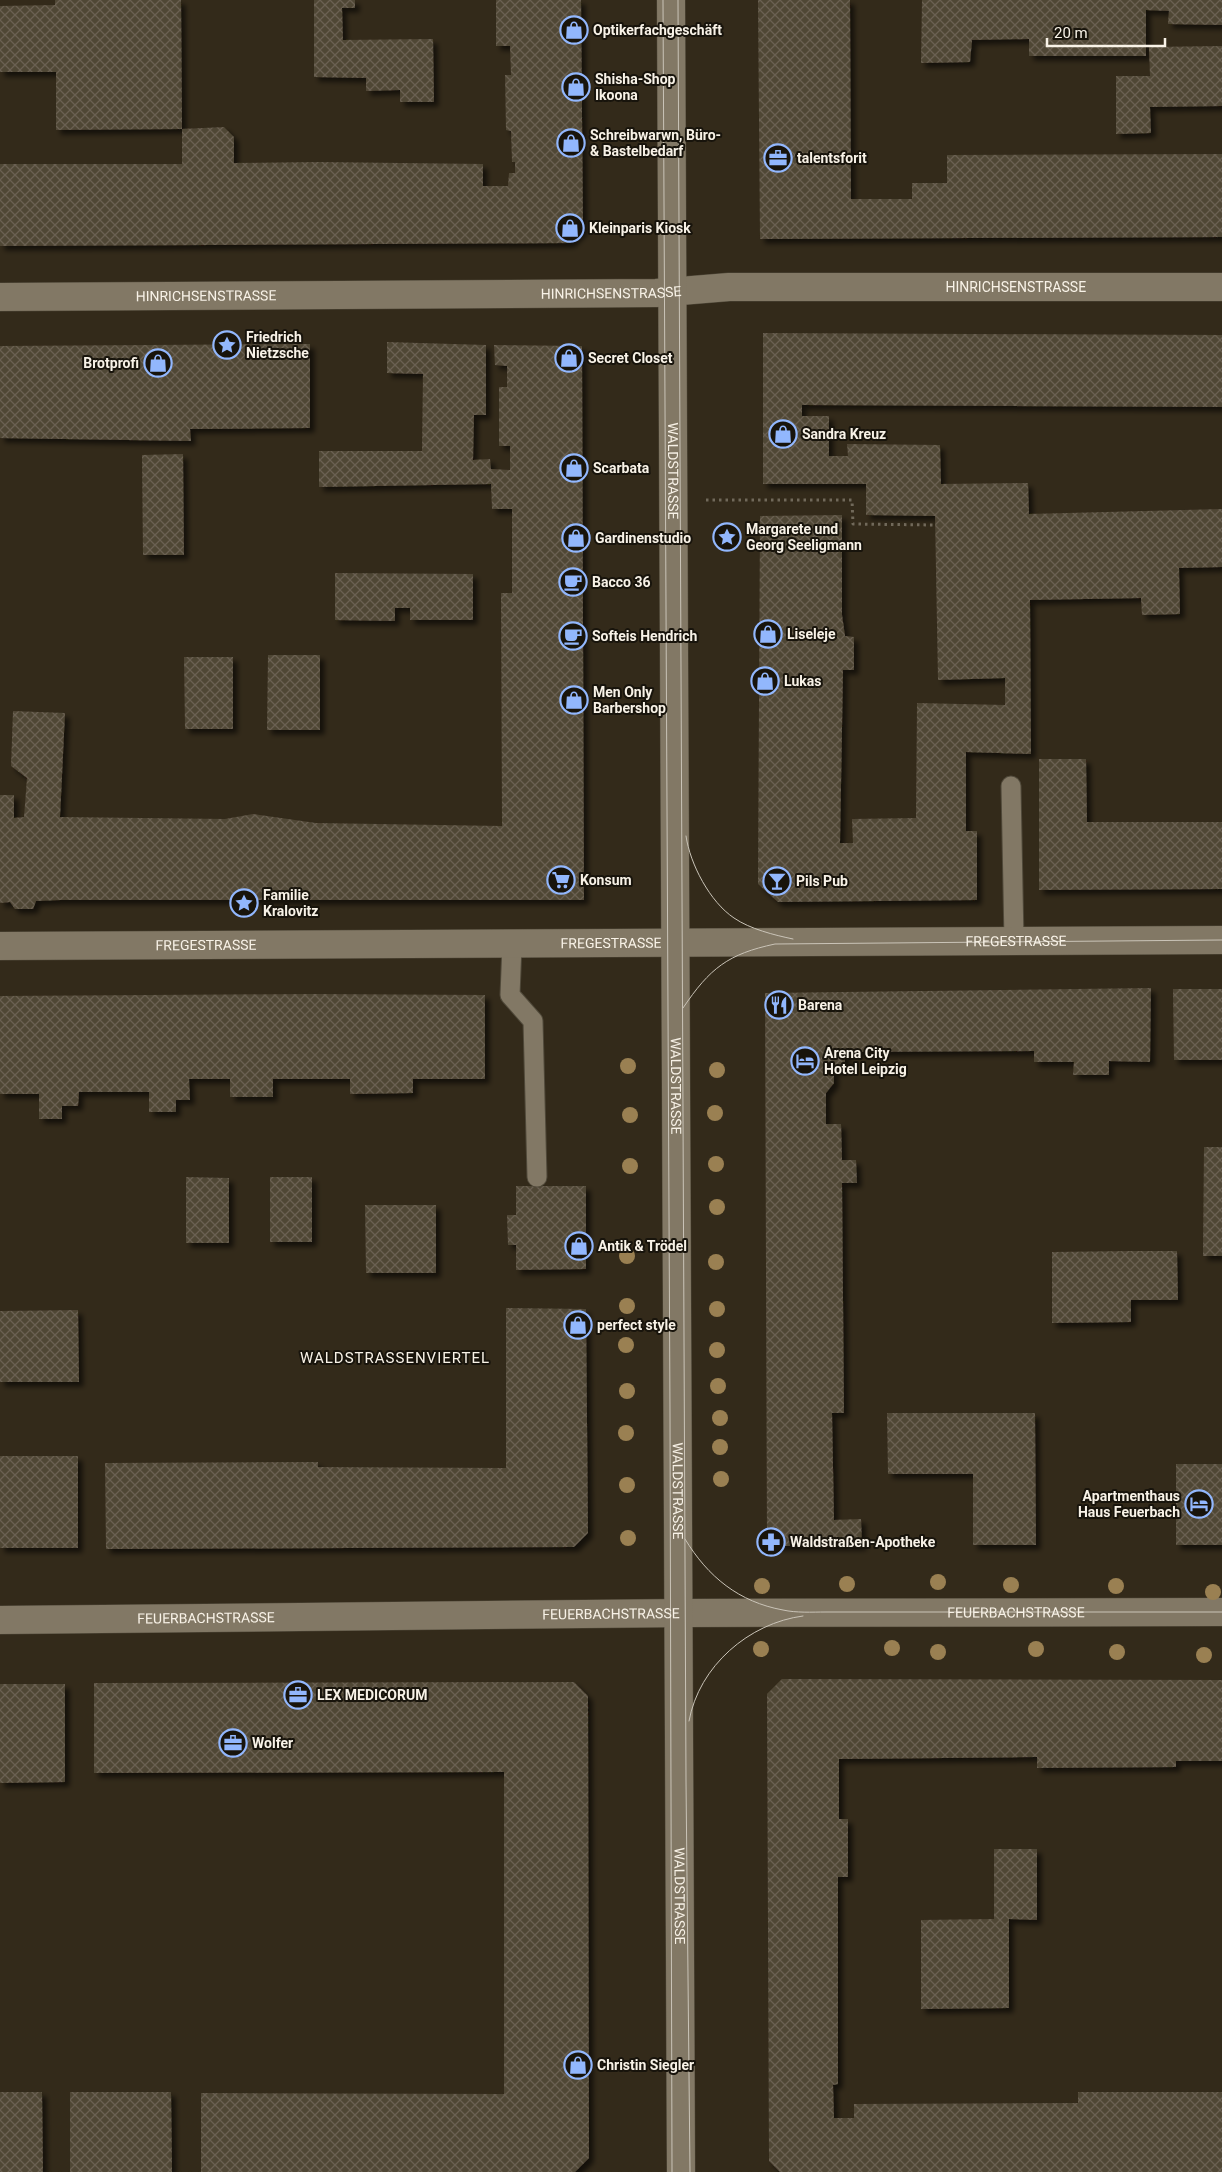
<svg xmlns="http://www.w3.org/2000/svg" width="1222" height="2172" font-family="Roboto,sans-serif">
<style>
.building{fill:url(#building-cross-hatch);filter:url(#shadow)}
.lines{fill:none;stroke-linecap:round;stroke-linejoin:round}
.service-casing{stroke:#50493a;stroke-width:21}
.minor-casing{stroke:#50493a;stroke-width:29}
.secondary-casing{stroke:#50493a;stroke-width:29}
.path{stroke:#71695a;stroke-width:3;stroke-dasharray:2.5 4;stroke-linecap:butt}
.service{stroke:#827865;stroke-width:19}
.minor{stroke:#827865;stroke-width:28}
.secondary{stroke:#827865;stroke-width:28}
.tram{stroke:#cac4b8;stroke-width:1}
.tree{fill:#9a8052}
.labels{text-anchor:middle;stroke-width:4;stroke-linejoin:round;paint-order:stroke}
.poi-label{font-size:14px;font-weight:bold;fill:#f8f2e7;stroke:#18140c;text-anchor:start}
.street-label{font-size:14px;fill:#f8f2e7;stroke:#18140c}
.neighbourhood-label{font-size:15px;letter-spacing:1px;fill:#f8f2e7;stroke:#18140c}
</style>
<defs>
<pattern id="building-cross-hatch" width="8" height="8" patternUnits="userSpaceOnUse" patternTransform="scale(1.25)"><rect width="8" height="8" fill="#504635"/><path d="M0 0l8 8M0 8l8-8" fill="none" stroke="#6a6152"/></pattern>
<filter id="shadow"><feDropShadow dx="4.5" dy="4.5" stdDeviation="2.5" flood-color="#0009"/></filter>
</defs>
<rect width="100%" height="100%" fill="#332a1a"/>
<path class="building" d="M55,0h126l1,129 42,-2 10,10v26l85,-1 164,2v22h25l1,-13h6v-11h-3l-1,-31 -5,-1 -1,-55h6l-1,-29h-14v-46h85l2,230 -13,13 -570,3v-82h182v-35l-126,1v-58h-56v-66l55,-1z
M314,0h41v8h-13l1,32 90,-1 1,63h-34v-12l-34,1v-13l-52,-1z
M758,0h92l1,199h61v-16h35v-28l275,-1v83l-462,2z
M922,0h300v25l-54,-1 1,-13 -23,-1v46h-117v-17l-57,1 -2,22 -49,1z
M1222,46v60l-72,1 1,26 -35,1v-58h34l-1,-29z
M763,333l459,2v72l-420,-2v11h27v40h19l-1,-12 93,1 1,39 87,-1 1,31 193,-5v58l-43,1 1,46 -38,1 -1,-17 -111,2 1,154 -65,-2v79h11v69l-199,2 -20,-18 2,-368 82,-1v100l3,21 9,1v33h-11l-3,173h13l-1,-24 64,-1 1,-115 88,2v-27l-67,2 -3,-164 -69,-1v-31h-103z
M387,342l99,3v70h-12l-1,45 17,-1 1,10 19,1v-24h-11v-59h8v-21l-12,-1 -1,-20 88,1 2,554h-524l-24,1 -3,8h-18l-5,-7 -10,1v-108h14v23l10,-1 3,-39 -16,-12 2,-55 52,2 -5,104 165,2 28,-5 63,9 186,3 -1,-233h11v-84h-20l-1,-25 -172,3v-36h103l1,-77 -36,-1z
M310,344v84l-120,1 1,12 -191,-3v-92z
M183,454l1,101h-41l-1,-100z
M335,573l138,1v46h-63v-12h-15v13l-60,-1z
M268,655h52v75h-53z
M184,657h49v72h-48z
M1039,759h47l1,63h135v67l-183,1z
M1151,988l-1,74 -41,-1v14h-36l1,-13h-40v-11l-189,1v18h-11v13l-8,10v31h15l1,36h14l1,23h-15l2,230h-12l2,107 27,-1 1,27h-95l-2,-553z
M1173,989h49v71h-48z
M313,994l172,1v84h-72v14l-63,1v-15h-77v18h-43v-18h-41l1,21h-14v12h-27v-20h-70l-1,14h-16v13h-23v-25h-39v-98z
M1204,1147h18v109h-19z
M186,1177l43,1v65h-43z
M270,1177h42v65h-42z
M516,1186h70v83l-70,1v-25h-8l-1,-30h9z
M365,1205h71v68h-70z
M1131,1251h46l1,49h-47v22l-79,1v-71z
M506,1308l80,1 2,224 -14,14 -468,2 -1,-86 213,-1v5l188,1z
M78,1310l1,72h-79v-71z
M887,1413h148l1,132h-63v-71h-85z
M0,1456h78v92h-78z
M1176,1464h46v81h-46z
M782,1679l440,1v81h-46v6l-139,1v-11l-198,2v60h9v58h-10v207l-5,1 1,33h20v-14l224,-1v-11h144v80h-442l-11,-11 -2,-467z
M574,1682l14,14 1,462 -14,14h-374v-79l303,1v-322l-410,1v-90z
M0,1684h65v98l-65,1z
M994,1849h43v71l-28,-1v89l-88,1v-89l73,-1z
M0,2092h42l1,80h-43z
M70,2092h101l1,80h-102z"/>
<g class="lines">
<g class="service-casing">
<path id="service" d="M1011,786l3,155
M512,945l-2,50 23,26 4,156"/>
</g>
<g class="minor-casing">
<g id="minor">
<path id="s1" d="M0,297l656,-4 73,-6h493"/>
<path id="s2" d="M0,946l1222,-6"/>
<path id="s3" d="M0,1620l685,-7 537,-1"/>
</g>
</g>
<g class="secondary-casing">
<g id="secondary">
<path id="s4" d="M671,0l10,2172"/>
</g>
</g>
<path class="path" d="M706,500h146l1,24 82,1"/>
<use href="#service" class="service"/>
<use href="#minor" class="minor"/>
<use href="#secondary" class="secondary"/>
<path class="tram" d="M663,0l7,1414 2,758
M678,0l8,1781 4,391
M686,836c4,28 24,66 48,82 16,11 40,17 59,21
M683,1008c27,-40 45,-54 92,-64l447,-4
M685,1539c23,38 54,63 98,71 13,3 29,2 43,2h396
M689,1721c10,-55 60,-98 114,-105"/>
</g>
<g class="tree">
<circle cx="628" cy="1066" r="8"/>
<circle cx="717" cy="1070" r="8"/>
<circle cx="715" cy="1113" r="8"/>
<circle cx="630" cy="1115" r="8"/>
<circle cx="716" cy="1164" r="8"/>
<circle cx="630" cy="1166" r="8"/>
<circle cx="717" cy="1207" r="8"/>
<circle cx="627" cy="1256" r="8"/>
<circle cx="716" cy="1262" r="8"/>
<circle cx="627" cy="1306" r="8"/>
<circle cx="717" cy="1309" r="8"/>
<circle cx="626" cy="1345" r="8"/>
<circle cx="717" cy="1350" r="8"/>
<circle cx="718" cy="1386" r="8"/>
<circle cx="627" cy="1391" r="8"/>
<circle cx="720" cy="1418" r="8"/>
<circle cx="626" cy="1433" r="8"/>
<circle cx="720" cy="1447" r="8"/>
<circle cx="721" cy="1479" r="8"/>
<circle cx="627" cy="1485" r="8"/>
<circle cx="628" cy="1538" r="8"/>
<circle cx="938" cy="1582" r="8"/>
<circle cx="847" cy="1584" r="8"/>
<circle cx="1011" cy="1585" r="8"/>
<circle cx="762" cy="1586" r="8"/>
<circle cx="1116" cy="1586" r="8"/>
<circle cx="1213" cy="1592" r="8"/>
<circle cx="892" cy="1648" r="8"/>
<circle cx="761" cy="1649" r="8"/>
<circle cx="1036" cy="1649" r="8"/>
<circle cx="938" cy="1652" r="8"/>
<circle cx="1117" cy="1652" r="8"/>
<circle cx="1204" cy="1655" r="8"/>
</g>
<defs>
<g id="shop-ring" transform="scale(1.4375)"><circle r="9.5" fill="#18140c" stroke="#92b7fd" stroke-width="1.5"/><path d="M-5-2.5h2.3a2.7 3.5 0 0 1 5.4 0H5L5.5 6h-11ZM-1.5-2.5h3a1.5 2.3 0 0 0-3 0Z" fill="#92b7fd"/></g>
<g id="office-ring" transform="scale(1.4375)"><circle r="9.5" fill="#18140c" stroke="#92b7fd" stroke-width="1.5"/><path d="M-6-3h4V-5.5h4V-3h4V5H-6ZM-1-4.5V-3h2v-1.5ZM-6 0V1H6V0Z" fill="#92b7fd"/></g>
<g id="sight-ring" transform="scale(1.4375)"><circle r="9.5" fill="#18140c" stroke="#92b7fd" stroke-width="1.5"/><path d="M0-6L1.8-2.2L6-1.7L2.9 1.2L3.7 5.4L0 3.3L-3.7 5.4L-2.9 1.2L-6-1.7L-1.8-2.2Z" fill="#92b7fd"/></g>
<g id="cafe-ring" transform="scale(1.4375)"><circle r="9.5" fill="#18140c" stroke="#92b7fd" stroke-width="1.5"/><path d="M-5.5-4.5H6V0H3Q3 3.5 0 3.5H-2.5Q-5.5 3.5-5.5 0ZM3-3.2v2h1.7v-2ZM-6 4.5H4V6H-6Z" fill="#92b7fd"/></g>
<g id="supermarket-ring" transform="scale(1.4375)"><circle r="9.5" fill="#18140c" stroke="#92b7fd" stroke-width="1.5"/><path d="M-6-5.5h2.5l.6 2H6L4.5 2H-2.5L-4.4-4H-6ZM-1.5 3.2a1.3 1.3 0 1 0 .1 0ZM3 3.2a1.3 1.3 0 1 0 .1 0Z" fill="#92b7fd"/></g>
<g id="bar-ring" transform="scale(1.4375)"><circle r="9.5" fill="#18140c" stroke="#92b7fd" stroke-width="1.5"/><path d="M-6-5H6L.8 .8V4.5H3.5V6h-7V4.5H-.8V.8Z" fill="#92b7fd"/></g>
<g id="restaurant-ring" transform="scale(1.4375)"><circle r="9.5" fill="#18140c" stroke="#92b7fd" stroke-width="1.5"/><path d="M-5-6h1v4h1v-4h1v4h1v-4h1v5L-1.5 .5V6h-2V.5L-5-1ZM5-6V6H3V1.5H1.5Q1.5-4 5-6Z" fill="#92b7fd"/></g>
<g id="hotel-ring" transform="scale(1.4375)"><circle r="9.5" fill="#18140c" stroke="#92b7fd" stroke-width="1.5"/><path d="M-6-4.5h1.5V1H6V5H4.5V3h-9V5H-6ZM-4 0a1.8 1.8 0 1 1 3.6 0ZM.5 0V-2.5h3Q6-2.5 6 0Z" fill="#92b7fd"/></g>
<g id="pharmacy-ring" transform="scale(1.4375)"><circle r="9.5" fill="#18140c" stroke="#92b7fd" stroke-width="1.5"/><path d="M-2-6h4v4h4v4h-4v4h-4v-4h-4v-4h4Z" fill="#92b7fd"/></g>
</defs>
<g fill-rule="evenodd">
<use href="#shop-ring" x="574" y="30"/>
<use href="#shop-ring" x="576" y="87"/>
<use href="#shop-ring" x="571" y="143"/>
<use href="#office-ring" x="778" y="158"/>
<use href="#shop-ring" x="570" y="228"/>
<use href="#sight-ring" x="227" y="345"/>
<use href="#shop-ring" x="569" y="358"/>
<use href="#shop-ring" x="158" y="363"/>
<use href="#shop-ring" x="783" y="434"/>
<use href="#shop-ring" x="574" y="468"/>
<use href="#sight-ring" x="727" y="537"/>
<use href="#shop-ring" x="576" y="538"/>
<use href="#cafe-ring" x="573" y="582"/>
<use href="#shop-ring" x="768" y="634"/>
<use href="#cafe-ring" x="573" y="636"/>
<use href="#shop-ring" x="765" y="681"/>
<use href="#shop-ring" x="574" y="700"/>
<use href="#supermarket-ring" x="561" y="880"/>
<use href="#bar-ring" x="777" y="881"/>
<use href="#sight-ring" x="244" y="903"/>
<use href="#restaurant-ring" x="779" y="1005"/>
<use href="#hotel-ring" x="805" y="1061"/>
<use href="#shop-ring" x="579" y="1246"/>
<use href="#shop-ring" x="578" y="1325"/>
<use href="#hotel-ring" x="1199" y="1504"/>
<use href="#pharmacy-ring" x="771" y="1542"/>
<use href="#office-ring" x="298" y="1695"/>
<use href="#office-ring" x="233" y="1743"/>
<use href="#shop-ring" x="578" y="2065"/>
</g>
<g class="labels">
<g class="poi-label">
<text x="593" y="35">Optikerfachgeschäft</text>
<text x="595" y="84">Shisha-Shop<tspan x="595" dy="16">Ikoona</tspan></text>
<text x="590" y="140">Schreibwarwn, Büro-<tspan x="590" dy="16">&amp; Bastelbedarf</tspan></text>
<text x="797" y="163">talentsforit</text>
<text x="589" y="233">Kleinparis Kiosk</text>
<text x="246" y="342">Friedrich<tspan x="246" dy="16">Nietzsche</tspan></text>
<text x="588" y="363">Secret Closet</text>
<text x="139" y="368" text-anchor="end">Brotprofi</text>
<text x="802" y="439">Sandra Kreuz</text>
<text x="593" y="473">Scarbata</text>
<text x="746" y="534">Margarete und<tspan x="746" dy="16">Georg Seeligmann</tspan></text>
<text x="595" y="543">Gardinenstudio</text>
<text x="592" y="587">Bacco 36</text>
<text x="787" y="639">Liseleje</text>
<text x="592" y="641">Softeis Hendrich</text>
<text x="784" y="686">Lukas</text>
<text x="593" y="697">Men Only<tspan x="593" dy="16">Barbershop</tspan></text>
<text x="580" y="885">Konsum</text>
<text x="796" y="886">Pils Pub</text>
<text x="263" y="900">Familie<tspan x="263" dy="16">Kralovitz</tspan></text>
<text x="798" y="1010">Barena</text>
<text x="824" y="1058">Arena City<tspan x="824" dy="16">Hotel Leipzig</tspan></text>
<text x="598" y="1251">Antik &amp; Trödel</text>
<text x="597" y="1330">perfect style</text>
<text x="1180" y="1501" text-anchor="end">Apartmenthaus<tspan x="1180" dy="16">Haus Feuerbach</tspan></text>
<text x="790" y="1547">Waldstraßen-Apotheke</text>
<text x="317" y="1700">LEX MEDICORUM</text>
<text x="252" y="1748">Wolfer</text>
<text x="597" y="2070">Christin Siegler</text>
</g>
<g class="street-label">
<text dy="5" stroke="none"><textPath href="#s1" startOffset="1016">HINRICHSENSTRASSE</textPath></text>
<text dy="5" stroke="none"><textPath href="#s1" startOffset="611">HINRICHSENSTRASSE</textPath></text>
<text dy="5" stroke="none"><textPath href="#s1" startOffset="206">HINRICHSENSTRASSE</textPath></text>
<text dy="5" stroke="none"><textPath href="#s4" startOffset="471">WALDSTRASSE</textPath></text>
<text dy="5" stroke="none"><textPath href="#s2" startOffset="1016">FREGESTRASSE</textPath></text>
<text dy="5" stroke="none"><textPath href="#s2" startOffset="611">FREGESTRASSE</textPath></text>
<text dy="5" stroke="none"><textPath href="#s2" startOffset="206">FREGESTRASSE</textPath></text>
<text dy="5" stroke="none"><textPath href="#s4" startOffset="1086">WALDSTRASSE</textPath></text>
<text dy="5" stroke="none"><textPath href="#s4" startOffset="1491">WALDSTRASSE</textPath></text>
<text dy="5" stroke="none"><textPath href="#s3" startOffset="1016">FEUERBACHSTRASSE</textPath></text>
<text dy="5" stroke="none"><textPath href="#s3" startOffset="611">FEUERBACHSTRASSE</textPath></text>
<text dy="5" stroke="none"><textPath href="#s3" startOffset="206">FEUERBACHSTRASSE</textPath></text>
<text dy="5" stroke="none"><textPath href="#s4" startOffset="1896">WALDSTRASSE</textPath></text>
</g>
<g class="neighbourhood-label">
<text x="395" y="1363">WALDSTRASSENVIERTEL</text>
</g>
</g>
<path d="M1047 38v8h118v-8" fill="none" stroke="#f8f2e7" stroke-width="2.5"/>
<text x="1054" y="38" font-size="15" fill="#f8f2e7" stroke="#18140c" stroke-width="4" paint-order="stroke">20 m</text>
</svg>
